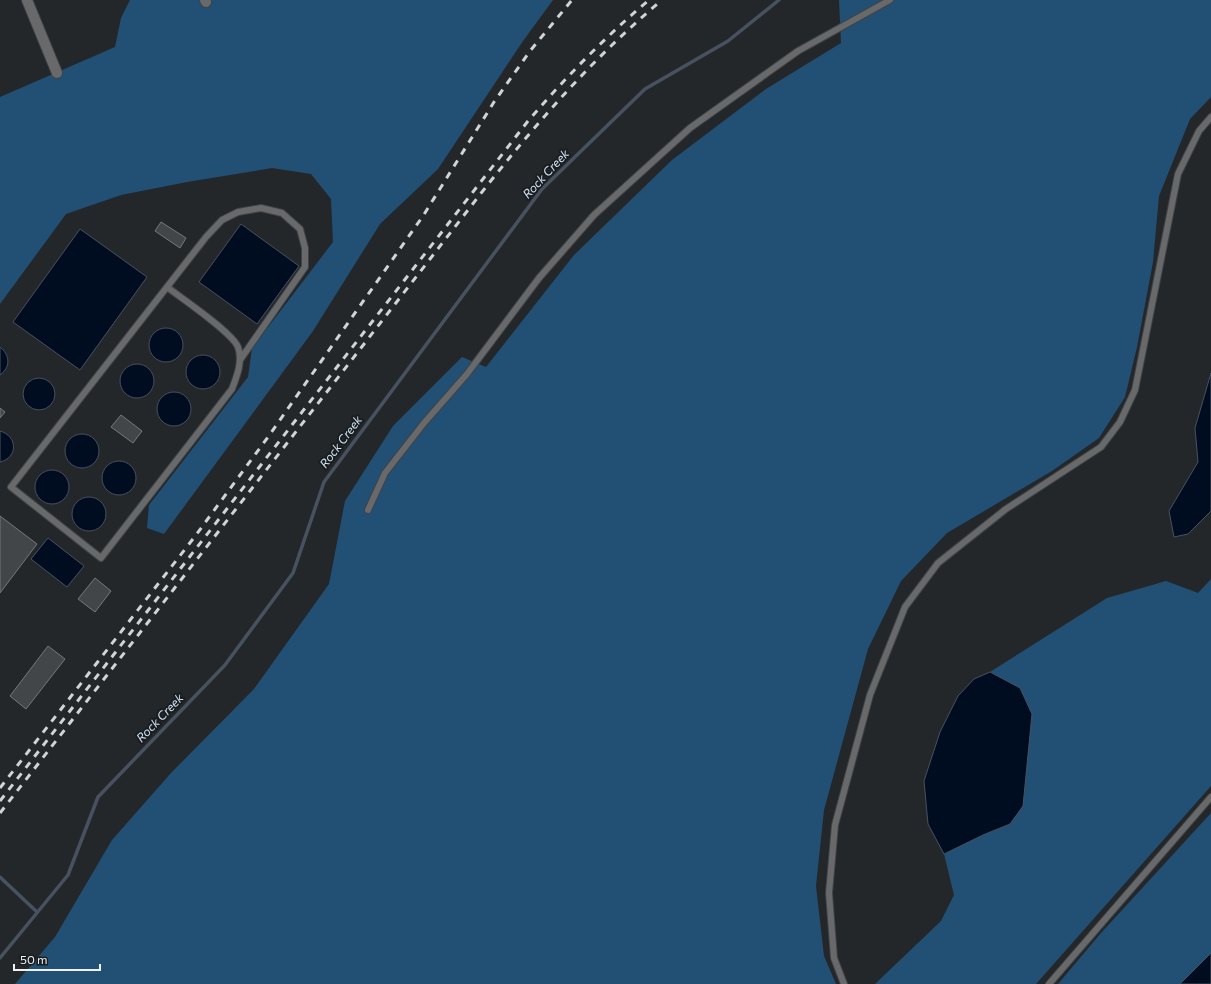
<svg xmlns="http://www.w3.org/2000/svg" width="1211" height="984" font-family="Commissioner,sans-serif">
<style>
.green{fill:#225075}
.water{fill:#000d20;stroke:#48515f}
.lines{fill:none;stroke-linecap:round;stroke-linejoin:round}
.stream{stroke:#48515f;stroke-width:3.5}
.building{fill:#424649;stroke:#75797c}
.lane-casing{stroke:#404346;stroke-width:8}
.street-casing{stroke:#404346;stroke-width:12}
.lane{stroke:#68696b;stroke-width:6}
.street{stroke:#68696b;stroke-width:10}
.rail{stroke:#d1d3d5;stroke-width:3;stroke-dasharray:7 7;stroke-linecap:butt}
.labels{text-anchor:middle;stroke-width:4;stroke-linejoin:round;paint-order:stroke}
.water-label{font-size:12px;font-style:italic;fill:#cfe2f4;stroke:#1b1e20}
</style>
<rect width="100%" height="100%" fill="#24272a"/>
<path class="green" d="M130,0h423l-30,41 -85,128 -58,55 -67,107 -149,203 -17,-6 2,-23 99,-128 4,-29 81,-106 -2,-43 -20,-25 -39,-6 -85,14 -66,13 -55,19 -66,90v-207l115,-50 6,-29z
M839,0h372v97l-21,22 -31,77 -6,66 -16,85 -12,50 -26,41 -47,33 -105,62 -46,48 -33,68 -44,161 -8,76 8,70 12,28h-821l40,-47 57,-97 59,-67 83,-84 75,-105 16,-83 48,-75 69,-69 24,10 88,-112 98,-95 94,-71 75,-46z
M1211,579v207l-175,198h-161l66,-63 13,-26 -10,-41 39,-19 27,-11 10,-136 -30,-16 117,-74 59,-17 32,12z
M1211,813v140l-31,31h-122l43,-51z"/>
<path class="water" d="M241,224l58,42 -42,58 -58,-42z
M80,229l67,48 -67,93 -67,-48z
M149 345a17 17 0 1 1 34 0a17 17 0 1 1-34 0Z
M0,347c10,8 11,20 0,28z
M186 372a17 17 0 1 1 34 0a17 17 0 1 1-34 0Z
M120 381a17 17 0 1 1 34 0a17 17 0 1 1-34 0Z
M1211,373v138l-23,23 -14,3 -5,-26 29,-49 -3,-34z
M23 394a16 16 0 1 1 32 0a16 16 0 1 1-32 0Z
M157 409a17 17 0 1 1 34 0a17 17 0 1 1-34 0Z
M0,431c18,5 18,27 0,31z
M65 451a17 17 0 1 1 34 0a17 17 0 1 1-34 0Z
M102 478a17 17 0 1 1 34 0a17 17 0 1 1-34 0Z
M35 487a17 17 0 1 1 34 0a17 17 0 1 1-34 0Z
M72 514a17 17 0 1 1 34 0a17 17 0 1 1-34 0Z
M48,538l36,28 -17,21 -36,-28z
M990,672l30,16 12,26 -9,92 -13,18 -27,11 -39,19 -16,-30 -4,-43 16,-49 18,-36 16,-17z
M1211,953v31h-31z"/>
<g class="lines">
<path class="stream" d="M0,877l37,35
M0,958l68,-83 30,-78 127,-132 68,-92 31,-91 218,-293 103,-100 83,-48 51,-41"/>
</g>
<path class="building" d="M161,222l25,16 -6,10 -25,-17z
M0,408l5,4 -5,6z
M121,415l21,16 -9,12 -22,-16z
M0,516l37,28 -37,49z
M95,578l16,13 -16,21 -17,-13z
M48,646l17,13 -39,50 -16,-13z"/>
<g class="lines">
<g class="lane-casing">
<path id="lane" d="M167,287c14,11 65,45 71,60 5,14 -1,29 -6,42l-131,169 -90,-71 195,-250 16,-17 16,-8 23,-4 21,5 18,16 5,19v19l-65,93
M368,510l17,-37 39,-50 43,-49 72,-96 55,-63 96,-87 108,-77 92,-51
M844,984l-10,-26 -5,-65 6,-68 35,-130 35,-88 33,-44 68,-54 95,-62 19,-25 15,-32 43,-216 21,-43 12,-14
M1049,984l162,-187"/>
</g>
<g class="street-casing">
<path id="street" d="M27,0l30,73
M205,0l1,2"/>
</g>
<use href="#lane" class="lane"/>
<use href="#street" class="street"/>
<path class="rail" d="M0,788l196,-253 72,-98 155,-221 71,-114 36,-51 42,-51
M0,801l528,-680c37,-43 77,-84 121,-121
M0,813l482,-621c56,-71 111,-134 180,-192"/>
</g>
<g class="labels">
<g class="water-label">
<text transform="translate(546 174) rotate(-47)" y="4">Rock Creek</text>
<text transform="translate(341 442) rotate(-53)" y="4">Rock Creek</text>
<text transform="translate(160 718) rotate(-46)" y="4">Rock Creek</text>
</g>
</g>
<path d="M14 964v6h86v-6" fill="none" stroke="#eff1f3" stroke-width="2"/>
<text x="20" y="964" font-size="12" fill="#eff1f3" stroke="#1b1e20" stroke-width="3" paint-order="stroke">50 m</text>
</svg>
